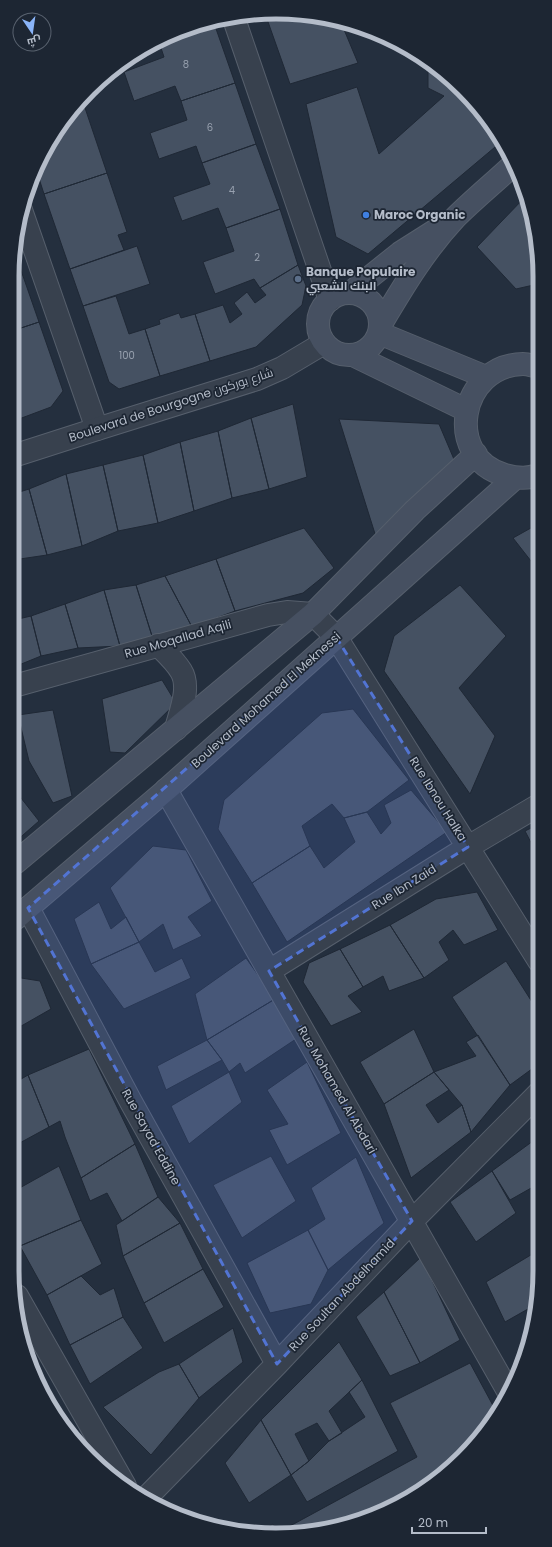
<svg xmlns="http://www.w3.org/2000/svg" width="552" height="1547" font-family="Poppins,Cairo,sans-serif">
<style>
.building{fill:#455162;stroke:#1f2835}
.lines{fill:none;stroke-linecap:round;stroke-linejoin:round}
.minor-casing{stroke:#565f6c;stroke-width:24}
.tertiary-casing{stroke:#565f6c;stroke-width:24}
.secondary-casing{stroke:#565f6c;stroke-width:24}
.minor{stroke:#38414e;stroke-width:22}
.tertiary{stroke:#38414e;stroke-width:22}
.secondary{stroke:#465061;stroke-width:22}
.marked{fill:#5274d3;fill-opacity:0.2;stroke:#5274d3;stroke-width:3;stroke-dasharray:8 5;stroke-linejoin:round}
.shop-dot{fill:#3f7fe0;stroke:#1d2633;stroke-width:1.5}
.service-dot{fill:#5c6f8a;stroke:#1d2633;stroke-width:1.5}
.labels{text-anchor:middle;stroke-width:3.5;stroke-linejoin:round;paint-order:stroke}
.number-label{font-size:10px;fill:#98a1af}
.poi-label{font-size:12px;font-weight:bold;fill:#b4bcc9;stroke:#1d2633;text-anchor:start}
.street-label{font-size:12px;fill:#b4bcc9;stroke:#1d2633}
.rim{fill:none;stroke:#b4bcc9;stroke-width:5}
</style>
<rect width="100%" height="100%" fill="#242f3e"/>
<path class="building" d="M266,13h29l-28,6z
M295,13l45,7 18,43 -68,21 -23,-65z
M213,21l1,2 -55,19 32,-16z
M214,23l21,60 -54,18 -6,-15 -41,15 -10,-29 40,-15 -5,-15z
M428,65l46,37 27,40 -133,112 -32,-17 -30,-133 51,-17 22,67 65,-58 -16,-8z
M235,83l21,61 -54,19 -6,-17 -37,13 -9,-26 37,-13 -6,-19z
M82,99l25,74 -63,21 -8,-25 3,-10 27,-44z
M256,144l24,65 -54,19 -8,-20 -36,13 -9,-24 37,-13 -8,-21z
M107,173l20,59 -9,3 6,15 -54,19 -26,-75z
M524,198l14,43v43l-22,5 -39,-42z
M280,209l18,56 -38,23 -6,-9 -39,15 -12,-32 31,-11 -8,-23z
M137,246l13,38 -67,22 -13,-37z
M15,253l24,69 -27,9v-55z
M298,265l8,21 -4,19 -46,42 -46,14 -15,-47 28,-9 7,18 12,-9 -8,-11 13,-11 8,11 11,-8 -6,-7z
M116,296l13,38 16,-5 15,47 -41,13 -10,-7 -26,-76z
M179,313l2,5 14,-4 15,47 -50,15 -15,-47 15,-5 -1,-4z
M39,322l24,69 -12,16 -32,12 -6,-19 -1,-32 2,-1 -2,-4v-32z
M13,400l6,19 -6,2z
M293,404l14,73 -38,12 -18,-71z
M251,418l18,71 -37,9 -14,-67z
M339,419l100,5 17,40 -80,73z
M218,431l14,67 -38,13 -14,-69z
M180,442l14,69 -36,12 -15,-68z
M143,455l15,68 -40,8 -15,-66z
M103,465l15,66 -36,15 -16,-72z
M66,474l16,72 -35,9 -18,-66z
M29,489l18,66 -34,5v-66z
M538,524v46l-25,-32z
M304,528l30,40 -31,25 -68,18 -19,-52z
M216,559l19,52 -43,16 -27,-51z
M165,576l27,51 -40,9 -16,-51z
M136,585l16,51 -32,10 -16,-56z
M460,585l46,51 -47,52 36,48 -25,58 -86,-123 10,-35z
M104,590l16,56 -42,2 -13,-44z
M65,604l13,44 -37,8 -10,-40z
M31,616l10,40 -27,11v-47z
M162,680l14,23 -51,50 -15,-1 -8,-53z
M353,709l56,71 -42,32 -23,6 -12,-14 -30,22 8,20 -58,37 -34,-54 6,-29 98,-87z
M53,710l19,86 -19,7 -24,-42 -11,-46z
M14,789l25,32 -24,21z
M411,790l36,42 -160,110 -35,-59 58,-37 14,22 31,-26 -11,-24 23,-6 14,22 10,-11 -7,-18z
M539,824v34l-14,-27z
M153,846l33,4 26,51 -24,16 14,19 -29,14 -10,-26 -24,18 -29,-54z
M477,892l21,38 -34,15 -11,-15 -14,12 10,18 -25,18 -34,-53 46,-26z
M99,902l12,27 15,-12 13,25 -48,22 -17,-45z
M390,925l34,53 -35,13 -6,-15 -20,11 -23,-38z
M139,942l16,30 27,-14 9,20 -67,31 -33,-45z
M340,949l23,38 -15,9 14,16 -31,14 -28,-44 6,-19z
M246,958l29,41 -68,41 -12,-46z
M506,961l33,52 1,50 -30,22 -58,-88z
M15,977l25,4 11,28 -35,20z
M275,999l21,40 -51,34 -5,-10 -11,9 -7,-12 -15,-20z
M414,1029l20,43 -50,32 -24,-42z
M478,1035l32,50 -39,47 -9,-27 -28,-33 42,-16 -10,-14z
M207,1040l15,20 -56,30 -9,-24z
M89,1049l46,95 -54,34 -16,-41 -5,-16 -11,6 -21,-52z
M307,1062l34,71 -54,32 -18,-35 19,-6 -21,-34z
M229,1072l13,30 -53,42 -18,-38z
M434,1072l15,18 -23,15 12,18 24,-18 9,27 -60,46 -27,-74z
M28,1075l21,52 -33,18v-63z
M540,1119v38l-7,-16z
M533,1141l7,16v26l-30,17 -18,-29z
M135,1144l23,53 -36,24 -15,-28 -17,8 -9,-23z
M271,1156l25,45 -54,37 -29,-53z
M356,1157l28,66 -56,47 -20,-40 17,-11 -14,-31z
M59,1166l22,54 -61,26 -3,-6 -1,-50z
M492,1171l24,42 -40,29 -26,-40z
M158,1197l22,26 -57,33 -7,-31z
M81,1220l21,44 -55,31 -27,-49z
M180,1223l23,46 -59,34 -21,-47z
M308,1230l20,40 -17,34 -41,9 -23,-50z
M539,1250l1,21 -5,34 -30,17 -19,-40z
M421,1257l39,83 -40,23 -36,-71z
M203,1269l21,38 -60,36 -20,-40z
M81,1276l19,19 14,-7 9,29 -53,28 -23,-50z
M384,1292l36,71 -30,13 -34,-59z
M123,1317l20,31 -53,36 -20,-39z
M233,1328l10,34 -44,36 -20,-34z
M339,1342l23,38 -33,31 13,22 -13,8 -12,-18 -22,11 14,27 -18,14 -30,-55z
M470,1363l27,50 -2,5 -32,40 -40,32 -79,36 -51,8 -36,-1 16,-9 6,8 138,-75 -27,-54z
M179,1364l20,34 -48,57 -48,-48 56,-35z
M362,1380l36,71 -91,51 -16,-27 18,-14 20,-20 36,-24 -16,-25z
M261,1420l30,55 -42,28 -24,-40z"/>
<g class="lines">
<g class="minor-casing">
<path id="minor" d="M233,16l97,284
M21,210l76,219
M158,645c8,8 17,16 23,26 10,16 -1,41 -5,58
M14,686l254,-71 19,-3 26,2 23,23 203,324
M166,790l342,601
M28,908l103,194 146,262
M269,971l199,-124 71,-42
M17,1296l108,190
M145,1499l132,-135 135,-143 128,-129"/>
</g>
<g class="tertiary-casing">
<path id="tertiary" d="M13,456l84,-27 160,-50 25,-11 42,-25"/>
</g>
<g class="secondary-casing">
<path id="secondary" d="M350,293l50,-40 41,-26
M318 324a31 31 0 1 1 62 0a31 31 0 1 1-62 0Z
M381,324c22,-37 44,-74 74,-106 19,-19 40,-36 59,-54
M379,333l107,44
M353,355l113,55
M538,367c-5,-1 -10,-3 -15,-3 -64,1 -80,94 -18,111 11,3 23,4 33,0
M15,863l298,-249 102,-104 61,-56
M15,919l151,-129 349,-312"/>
</g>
<use href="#minor" class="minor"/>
<use href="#tertiary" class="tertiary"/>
<use href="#secondary" class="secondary"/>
</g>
<path class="marked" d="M336,637l132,210 -199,124 143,250 -135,143 -249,-456z"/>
<circle class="shop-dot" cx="366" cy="215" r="4"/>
<circle class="service-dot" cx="298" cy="279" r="4"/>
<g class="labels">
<g class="number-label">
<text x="186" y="68">8</text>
<text x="210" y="131">6</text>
<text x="232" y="194">4</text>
<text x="257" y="261">2</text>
<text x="127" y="359">100</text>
</g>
<g class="poi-label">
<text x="374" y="219">Maroc Organic</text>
<text x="306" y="276">Banque Populaire<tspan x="306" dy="14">البنك الشعبي</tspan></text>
</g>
<g class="street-label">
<text transform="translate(171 405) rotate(-18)" y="4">Boulevard de Bourgogne شارع بوركون</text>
<text transform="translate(178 639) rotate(-16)" y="4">Rue Moqallad Aqili</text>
<text transform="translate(266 700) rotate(-42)" y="4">Boulevard Mohamed El Meknessi</text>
<text transform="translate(438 799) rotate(58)" y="4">Rue Ibnou Halka</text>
<text transform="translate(404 887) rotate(-32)" y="4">Rue Ibn Zaid</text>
<text transform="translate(337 1090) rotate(60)" y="4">Rue Mohamed Al Abdari</text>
<text transform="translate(151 1137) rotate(61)" y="4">Rue Sayad Eddine</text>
<text transform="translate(342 1295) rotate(-47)" y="4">Rue Soultan Abdelhamid</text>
</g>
</g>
<path d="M0 0H552V1547H0ZM276 19H276A257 257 0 0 1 533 276V1271A257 257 0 0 1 276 1528H276A257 257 0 0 1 19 1271V276A257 257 0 0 1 276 19Z" fill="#1d2633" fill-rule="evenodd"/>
<path class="rim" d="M276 19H276A257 257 0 0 1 533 276V1271A257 257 0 0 1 276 1528H276A257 257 0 0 1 19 1271V276A257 257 0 0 1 276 19Z"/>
<g transform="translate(32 32) rotate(167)"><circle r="19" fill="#1d2633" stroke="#59626f"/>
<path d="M0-3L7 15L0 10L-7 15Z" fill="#8ab4f8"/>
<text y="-6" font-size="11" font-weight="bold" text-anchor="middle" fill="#b4bcc9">ش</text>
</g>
<path d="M412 1527v6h74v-6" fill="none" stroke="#b4bcc9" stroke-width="2"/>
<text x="418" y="1527" font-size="12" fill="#b4bcc9" stroke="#1d2633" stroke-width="3" paint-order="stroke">20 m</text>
</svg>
